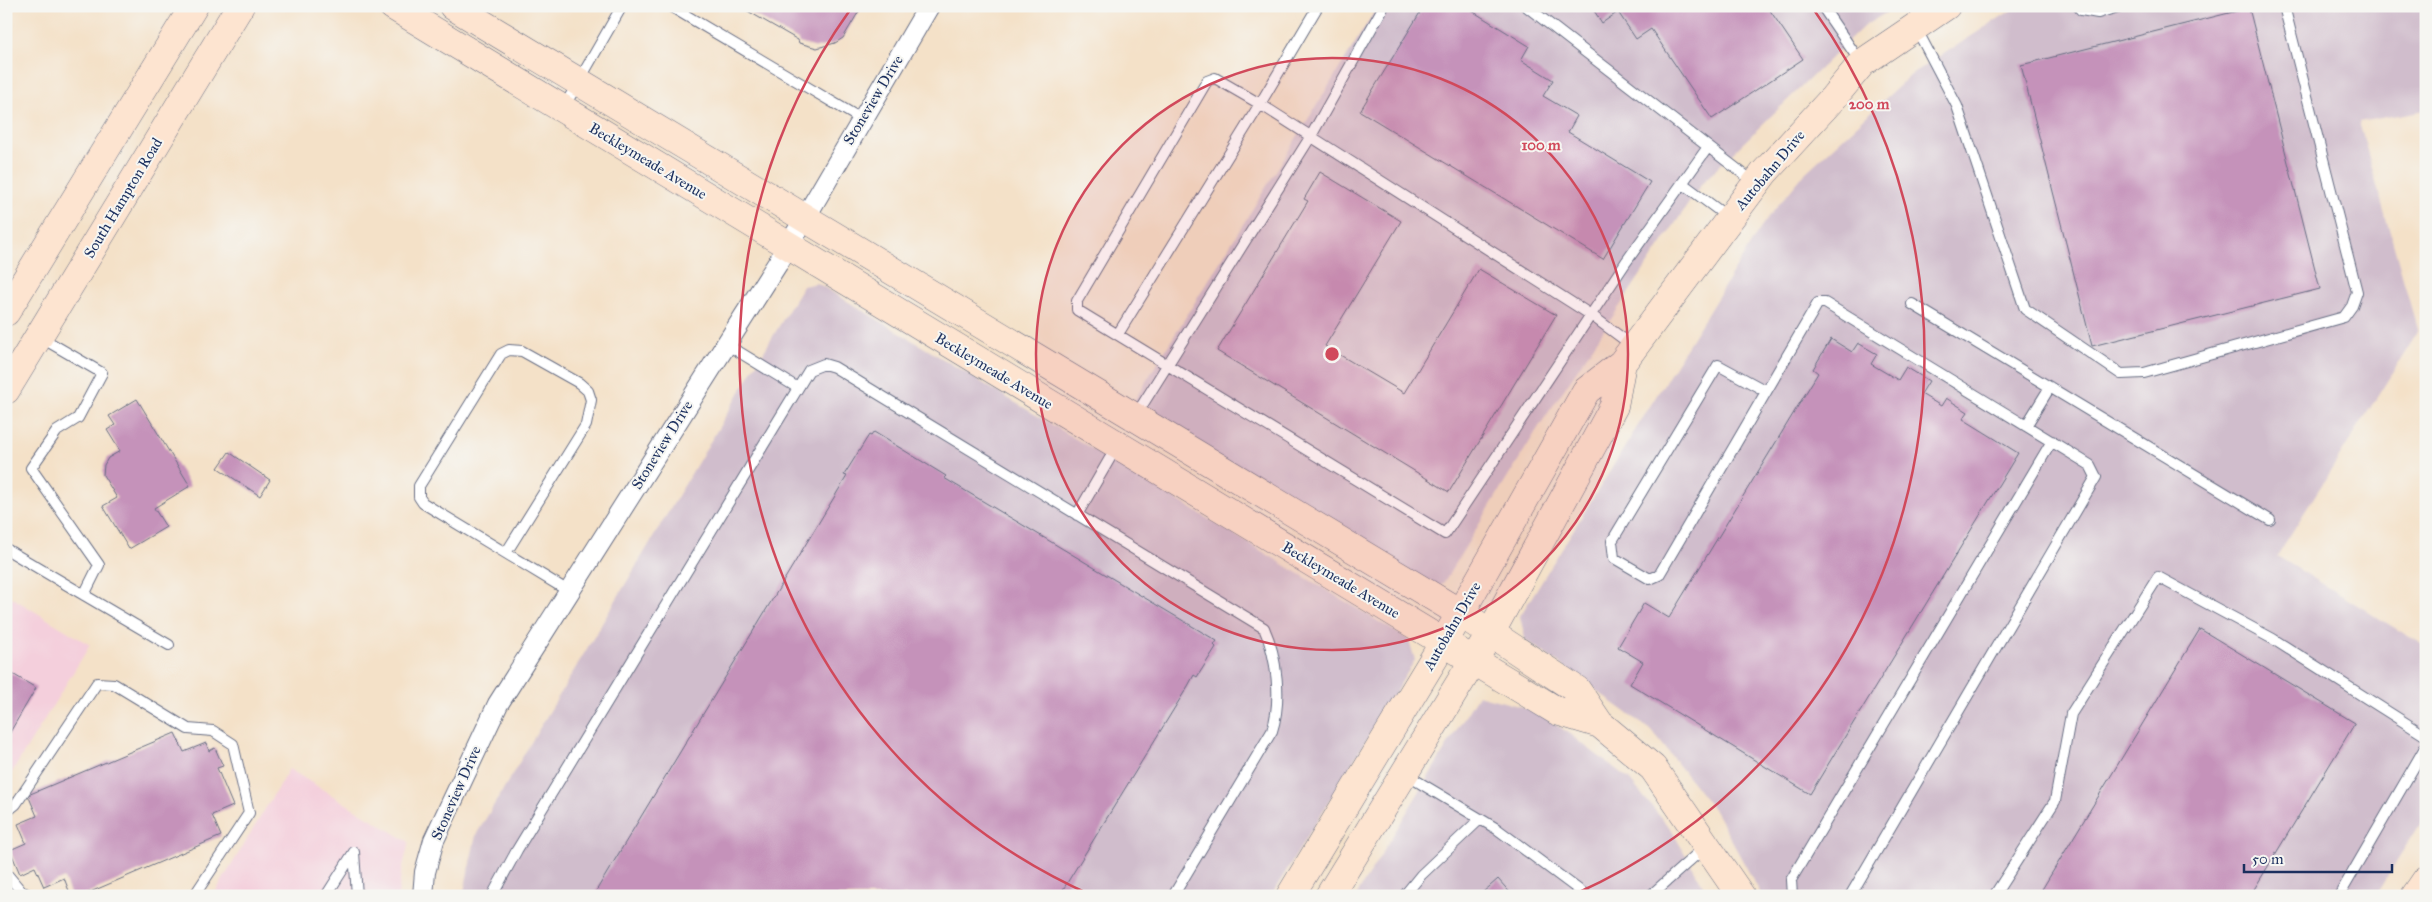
<svg xmlns="http://www.w3.org/2000/svg" width="2432" height="902" font-family="'IM FELL Great Primer',serif">
<style>
.built{fill:#f4cfdc}
.industrial{fill:#d0bdcc}
.building{fill:#c592ba}
.lines{fill:none;stroke-linecap:round;stroke-linejoin:round}
.lane-casing{stroke:#676d83;stroke-width:12}
.street-casing{stroke:#676d83;stroke-width:22}
.secondary-casing{stroke:#676d83;stroke-width:29}
.lane{stroke:#fff;stroke-width:10}
.street{stroke:#fff;stroke-width:20}
.secondary{stroke:#fde4d0;stroke-width:28}
.ring{fill:none;stroke:#d1495b;stroke-width:2.5}
.labels{text-anchor:middle;stroke-width:4;stroke-linejoin:round;paint-order:stroke}
.street-label{font-size:15px;fill:#1b2f5e;stroke:#f6f6f2}
.centre{fill:#d1495b;stroke:#f6f6f2;stroke-width:2.5}
.ring-label{font-size:15px;text-anchor:middle;font-weight:bold;fill:#d1495b;stroke:#f6f6f2;stroke-width:4;stroke-linejoin:round;paint-order:stroke}
</style>
<rect width="100%" height="100%" fill="#f6f6f2"/>
<filter id="ink" filterUnits="userSpaceOnUse"><feTurbulence type="fractalNoise" baseFrequency=".02" numOctaves="2"/><feDisplacementMap in="SourceGraphic" scale="10" xChannelSelector="R" yChannelSelector="G"/><feConvolveMatrix kernelMatrix="1 2 1 2 8 2 1 2 1" color-interpolation-filters="sRGB"/></filter>
<filter id="wash" filterUnits="userSpaceOnUse"><feTurbulence type="fractalNoise" baseFrequency=".0096" numOctaves="4" result="noise"/><feDisplacementMap in="SourceGraphic" scale="20" xChannelSelector="R" yChannelSelector="G"/><feGaussianBlur stdDeviation="1.12" result="paint"/><feColorMatrix in="noise" values="0 0 0 0 0 0 0 0 0 0 0 0 0 0 0 0 0 1.4 0 .05"/><feComposite in="paint" operator="in"/></filter>
<g filter="url(#wash)">
<rect width="100%" height="100%" fill="#f4e1c8"/>
<path class="built" d="M6,594l84,51 -84,137z
M289,769l120,73 -8,32 -3,22h-185z"/>
<path class="industrial" d="M1378,6h519l-33,20 -161,156 -163,243 -98,160 -21,2 -292,-178z
M2018,6h408v104l-67,12 59,210 -141,224 149,91v168l-51,81h-613l-45,-82 -65,-83 -127,-92 -5,-23 243,-392 42,-51 106,-98z
M817,283l592,357 6,20 -144,236h-808l13,-61 327,-549z
M1478,695l62,17 89,67 43,52 37,65h-353z"/>
<g id="blocks">
<path class="building" d="M739,6h123l-19,32 -8,5 -18,5 -18,-5 -1,-3z
M1424,6h40l65,40 -8,14 32,20 -10,16 34,20 -9,16 82,50 -47,77 -243,-148z
M1591,6h176l36,53 -91,60 -61,-90 -15,10 -18,-27 -16,11z
M2249,8l71,281 -228,57 -71,-281z
M1320,172l81,49 -76,125 79,47 75,-124 77,46 -107,177 -232,-141 91,-150 -4,-2z
M1831,339l21,13 6,-9 19,11 -6,10 27,16 8,-13 23,14 -8,13 20,12 5,-8 22,14 -5,7 55,34 -208,341 -180,-110 13,-22 -25,-15 26,-44 25,15 149,-245 -5,-4z
M137,399l53,87 -36,22 12,19 -37,22 -26,-43 14,-8 -14,-23 1,-10 4,-7 12,-7 -13,-21 8,-5 -6,-9z
M874,432l72,44 -2,2 273,163 -3,4 2,2 -19,30 -3,-2 -6,11 -129,210h-466l254,-420 -3,-1 25,-40 2,1z
M229,452l41,28 -10,16 -42,-28z
M2200,629l155,94 -105,173h-212z
M6,670l30,18 -30,51z
M175,733l9,19 22,-9 3,8 6,-3 8,18 -6,2 16,38 -21,9 9,21 -140,60h-10l-7,-18 -20,9 -9,-20 -15,7 -10,-24 16,-7 -8,-19 19,-8 -9,-21z
M1498,879l15,17h-35l11,-9z"/>
</g>
</g>
<g filter="url(#ink)">
<use href="#blocks" fill-opacity="0" stroke="#676d83" stroke-width="1"/>
<g class="lines">
<g class="lane-casing">
<path id="lane" d="M670,6l191,113
M1318,6l-58,98 -45,-26 -8,3 -130,220v9l368,224 181,-272 82,-115
M1526,6l229,177
M1822,6l39,57
M2078,6l3,4 17,3 23,-7
M1916,28l41,78 68,203 96,65 23,-1 200,-56 8,-11 5,-14 -73,-286
M564,107l58,-101
M1682,183l47,35
M1912,304l358,216
M1118,334l142,-230 331,211 42,31
M40,337l62,36 -24,45 -21,13 -26,37 68,97 -15,30
M726,344l72,44
M1766,391l-48,-26 -106,176 2,17 36,21 9,-4 159,-272h7l265,162 6,12 -246,419
M1136,415l175,-279 73,-130
M2026,426l24,-39
M1077,515l40,-69
M6,549l163,96
M506,553l80,-128 5,-25 -3,-9 -9,-8 -57,-32 -13,-1 -8,4 -82,132v11l4,6 147,89
M1405,774l92,55 90,67
M6,812l10,-8 81,-121 17,1 74,45 25,2 20,13 16,69 -55,83
M6,873l15,18 10,5
M326,896l28,-44 3,44
M492,896l25,-46 292,-480 15,-6 10,3 430,261c13,29 18,72 8,103l-99,165
M1404,896l17,-21 59,-56
M1650,896l56,-50
M1792,896l-1,-16 261,-439
M1994,896l61,-95 16,-87 87,-137 115,62 153,97
M2339,896l87,-150"/>
</g>
<g class="street-casing">
<path id="street" d="M423,896l2,-24 9,-32 64,-136 290,-457 141,-241"/>
</g>
<g class="secondary-casing">
<path id="secondary" d="M393,6l1164,705 43,13
M453,6l1007,607 117,77 23,34 53,44 88,128
M6,312l188,-306
M6,390l234,-384
M1290,896l154,-254 142,-251 36,-28 142,-190 69,-75 29,-35 84,-57
M1329,896l162,-264 123,-226 8,-43
M2415,896l11,-16"/>
</g>
<use href="#lane" class="lane"/>
<use href="#street" class="street"/>
<use href="#secondary" class="secondary"/>
</g>
</g>
<circle cx="1332" cy="354" r="296" fill="#d1495b" fill-opacity=".12"/>
<g class="ring">
<circle cx="1332" cy="354" r="296"/>
<path d="M1091 895A592 592 0 0 1 850 10M1814 10A592 592 0 0 1 1573 895"/>
</g>
<g class="labels">
<g class="street-label">
<text transform="translate(873 100) rotate(-59)" y="5">Stoneview Drive</text>
<text transform="translate(648 161) rotate(31)" y="5">Beckleymeade Avenue</text>
<text transform="translate(1770 170) rotate(-50)" y="5">Autobahn Drive</text>
<text transform="translate(123 198) rotate(-59)" y="5">South Hampton Road</text>
<text transform="translate(994 371) rotate(31)" y="5">Beckleymeade Avenue</text>
<text transform="translate(662 445) rotate(-58)" y="5">Stoneview Drive</text>
<text transform="translate(1341 580) rotate(31)" y="5">Beckleymeade Avenue</text>
<text transform="translate(1452 626) rotate(-60)" y="5">Autobahn Drive</text>
<text transform="translate(456 793) rotate(-66)" y="5">Stoneview Drive</text>
</g>
</g>
<circle cx="1332" cy="354" r="8" class="centre"/>
<g class="ring-label">
<text x="1869" y="109">200 m</text>
<text x="1541" y="150">100 m</text>
</g>
<rect width="2432" height="902" fill="none" stroke="#f6f6f2" stroke-width="25"/>
<path d="M2244 864v8h148v-8" fill="none" stroke="#1b2f5e" stroke-width="2.5"/>
<text x="2252" y="864" font-size="15" fill="#1b2f5e" stroke="#f6f6f2" stroke-width="4" paint-order="stroke">50 m</text>
</svg>
